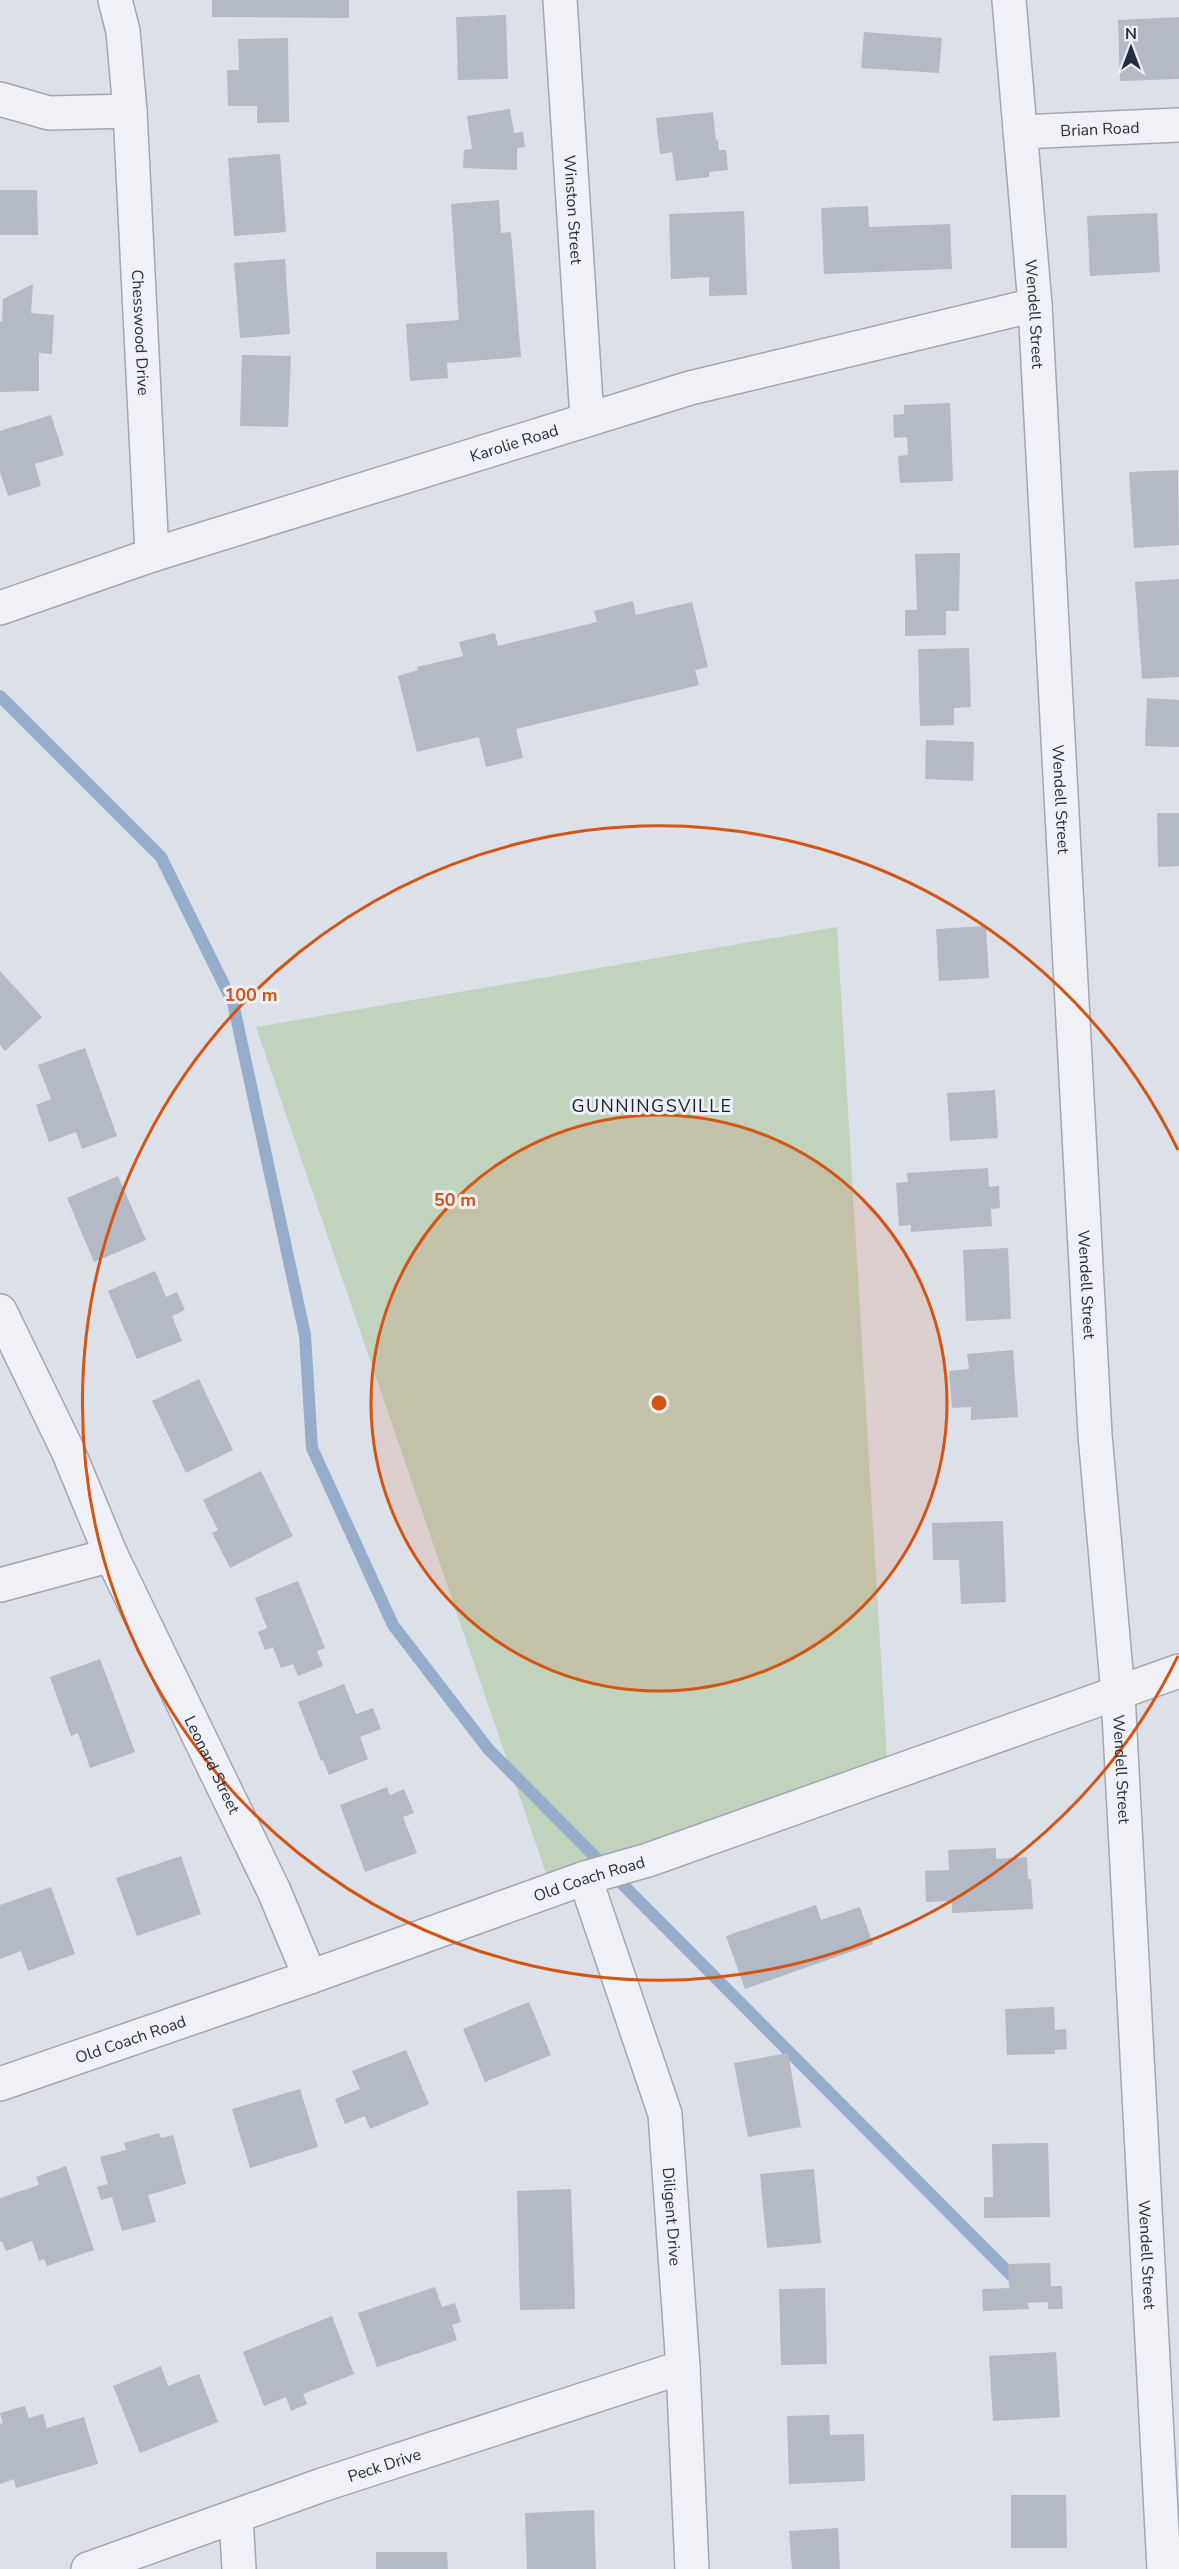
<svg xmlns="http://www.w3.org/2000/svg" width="1179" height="2569" font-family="'Nunito Sans',sans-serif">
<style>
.green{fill:#c1d2bd}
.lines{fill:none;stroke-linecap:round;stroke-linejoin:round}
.stream{stroke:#95acca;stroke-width:12}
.building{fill:#b3b9c5}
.minor-casing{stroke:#a1a7b2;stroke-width:36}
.minor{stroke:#eff1f6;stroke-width:33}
.ring{fill:none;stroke:#d45511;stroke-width:3}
.labels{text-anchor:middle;stroke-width:6;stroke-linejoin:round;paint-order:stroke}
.street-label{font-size:16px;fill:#252d3f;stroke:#eceff5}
.neighbourhood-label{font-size:18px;letter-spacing:1.5px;fill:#181f2f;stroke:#eceff5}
.centre{fill:#d45511;stroke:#eceff5;stroke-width:3}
.ring-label{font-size:18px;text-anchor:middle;font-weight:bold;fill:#d45511;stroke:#eceff5;stroke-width:6;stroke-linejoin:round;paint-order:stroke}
</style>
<rect width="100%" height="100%" fill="#dce0e8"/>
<path class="green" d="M837,927l51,848 -336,116 -296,-864z"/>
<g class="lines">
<path class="stream" d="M0,696l161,161 72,146 72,332 7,113 81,177 96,125 529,532"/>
</g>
<path class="building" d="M212,0h137v18l-137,-1z
M506,15l2,64 -50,1 -2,-63z
M1179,17v62l-59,2 -2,-61z
M864,32l78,6 -3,35 -78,-5z
M288,38l1,84 -32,1v-17h-29l-1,-36h12l-1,-31z
M510,109l4,24 9,-1 2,15 -8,1v22l-54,-2 1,-18 8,-1 -5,-33z
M713,112l3,29 2,-1 1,10h7l2,20 -19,2v5l-33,4 -4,-29 -12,2 -4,-36z
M280,154l6,78 -52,4 -6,-78z
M0,190h37l1,45h-38z
M499,200l2,33 10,-1 10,125 -74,6 1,15 -38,3 -4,-57 53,-4 -8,-116z
M868,206l1,21 81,-3 2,45 -128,5 -3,-66z
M744,211l3,84 -38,1v-19l-38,2 -2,-65z
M1157,213l3,59 -70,4 -3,-60z
M285,259l5,75 -50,4 -6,-75z
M33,284l-2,29 23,2 -2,39 -13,-1v38l-39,1v-71l2,1 1,-23z
M242,355l49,1 -3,71 -48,-1z
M950,403l3,78 -53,2 -2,-27 10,-1 -1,-18 -13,1 -1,-23 11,-1v-9z
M51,415l13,40 -29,9 6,22 -33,10 -8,-24v-41z
M1178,470l1,75 -45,3 -5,-76z
M960,553l-1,58h-13v24l-41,1v-26h12l-2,-56z
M1179,579v98l-37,2 -7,-97z
M633,601l3,14 56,-13 16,65 -13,3 4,15 -183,44 7,29 -37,9 -7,-30 -62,15 -19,-76 20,-6 -1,-3 46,-11 -4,-14 36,-9 3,13 99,-24 -3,-11z
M969,648l2,59 -17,1v17l-34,1 -2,-77z
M1147,698l32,2v47l-34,-1z
M926,740l48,2 -1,39 -48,-2z
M1157,813h22v53l-21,1z
M986,926l3,52 -50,3 -3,-52z
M0,971l42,46 -37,34 -5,-6z
M85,1048l32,88 -35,13 -6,-17 -27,10 -13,-37 15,-6 -13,-34z
M995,1090l3,48 -48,3 -3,-48z
M988,1168l1,19 10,-1 1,22 -9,1 1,17 -81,6v-7l-12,1 -3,-43 12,-1 -1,-9z
M118,1176l28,64 -52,22 -27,-64z
M1008,1248l3,71 -45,2 -3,-71z
M155,1271l11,26 11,-5 8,18 -13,6 10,25 -45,18 -29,-68z
M1013,1350l5,67 -47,3v-13l-19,1 -3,-37 20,-2 -2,-15z
M199,1379l34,71 -47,23 -34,-72z
M261,1471l32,65 -63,32 -18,-35 6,-3 -15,-30z
M1003,1521l3,81 -45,2 -2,-44h-26l-1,-37z
M298,1581l27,67 -8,3 6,15 -25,10 -5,-12 -12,4 -8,-21 -8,3 -7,-18 9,-4 -12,-30z
M100,1659l35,93 -45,16 -12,-35 -7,3 -21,-59z
M344,1684l12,30 17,-6 8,21 -21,8 8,22 -39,16 -6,-15 -2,1 -23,-59z
M387,1787l3,8 14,-6 10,24 -11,4 14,36 -52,19 -25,-67z
M996,1848v11l31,-2 1,22h3l2,30 -81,4v-12l-26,1 -1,-31 24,-1 -1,-20z
M181,1856l20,58 -64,22 -21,-58z
M51,1887l24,67 -47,17 -7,-20 -21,8v-54z
M816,1905l5,15 39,-13 13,37 -128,45 -19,-53z
M529,2002l22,53 -66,27 -22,-53z
M1054,2007l1,23 11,-1 1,20 -12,1v4l-48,1 -2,-46z
M406,2050l23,54 -59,25 -5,-13 -20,8 -10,-25 25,-10 -8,-18z
M788,2053l13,74 -53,10 -14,-74z
M300,2089l18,58 -68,21 -18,-59z
M159,2133l2,5 12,-3 13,49 -38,11 8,27 -34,9 -10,-34 -11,3 -4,-13 11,-3 -8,-27 26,-7 -2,-7z
M1048,2143l2,74 -66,1v-21h9l-1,-53z
M66,2166l28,84 -47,16 -3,-7 -5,2 -7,-20 -26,10 -4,-10 -2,1v-44l39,-13 -3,-8z
M814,2169l7,74 -54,5 -7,-74z
M571,2189l4,120 -55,1 -3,-119z
M1050,2263l1,23h11l1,23h-15v-7l-20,1 1,6 -46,2 -1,-22 27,-1 -1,-24z
M435,2287l7,20 13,-4 6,19 -9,3 5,15 -80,27 -19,-54z
M825,2288l2,76 -46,1 -2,-76z
M332,2316l22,58 -51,20 4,10 -16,7 -5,-14 -22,9 -21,-54z
M1056,2352l4,65 -67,4 -4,-65z
M161,2366l7,20 31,-12 19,48 -78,31 -27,-67z
M25,2406l4,12 14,-4 4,14 37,-11 14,47 -82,24 -2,-9 -14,5v-60l3,-1 -3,-10z
M829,2415l1,20 34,-1 1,47 -76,3 -2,-68z
M1011,2495h55l1,53h-56z
M594,2510l2,59h-69l-2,-56z
M838,2528l2,41h-48l-3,-38z
M376,2552h71l1,17h-72z"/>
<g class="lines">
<g class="minor-casing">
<g id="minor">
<path id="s1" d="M115,0l8,31 7,80 22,444"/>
<path id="s2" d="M560,0l27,418"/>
<path id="s3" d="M1009,0l26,305 60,1130 23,259 46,875"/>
<path d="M0,99l49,14 81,-2"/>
<path id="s4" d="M1020,132l159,-7"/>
<path id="s5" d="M0,608l152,-53 538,-167 345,-83"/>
<path id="s6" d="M0,1311l68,140 43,104 163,336 36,86"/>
<path d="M0,1585l111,-30"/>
<path id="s7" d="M585,1878l80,236 18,253 9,202"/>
<path id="s8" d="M0,2084l310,-107 275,-99 63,-18 531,-189"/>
<path d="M236,2516l3,53"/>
<path id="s9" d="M88,2569l234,-84 361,-118"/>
</g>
</g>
<use href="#minor" class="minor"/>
</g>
<circle cx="659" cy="1403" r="288" fill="#d45511" fill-opacity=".12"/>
<g class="ring">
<circle cx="659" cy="1403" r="288"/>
<path d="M1178 1656A577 577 0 1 1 1178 1150"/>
</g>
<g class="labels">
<g class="street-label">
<text dy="6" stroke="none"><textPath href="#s4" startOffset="80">Brian Road</textPath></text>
<text dy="6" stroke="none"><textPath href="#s2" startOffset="210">Winston Street</textPath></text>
<text dy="6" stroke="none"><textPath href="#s3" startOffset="315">Wendell Street</textPath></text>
<text dy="6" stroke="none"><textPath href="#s1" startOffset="334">Chesswood Drive</textPath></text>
<text dy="6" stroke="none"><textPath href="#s5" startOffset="540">Karolie Road</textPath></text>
<text dy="6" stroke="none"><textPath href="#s3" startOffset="801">Wendell Street</textPath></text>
<text dy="6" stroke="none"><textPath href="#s3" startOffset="1287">Wendell Street</textPath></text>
<text dy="6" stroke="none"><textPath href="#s6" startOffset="501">Leonard Street</textPath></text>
<text dy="6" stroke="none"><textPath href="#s3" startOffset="1773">Wendell Street</textPath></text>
<text dy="6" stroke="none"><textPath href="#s8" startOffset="624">Old Coach Road</textPath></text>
<text dy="6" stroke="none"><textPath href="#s8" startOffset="138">Old Coach Road</textPath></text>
<text dy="6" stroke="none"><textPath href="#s7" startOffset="352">Diligent Drive</textPath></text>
<text dy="6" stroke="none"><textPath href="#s3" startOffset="2259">Wendell Street</textPath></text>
<text dy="6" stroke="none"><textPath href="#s9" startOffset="314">Peck Drive</textPath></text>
</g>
<g class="neighbourhood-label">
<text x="652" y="1112">GUNNINGSVILLE</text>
</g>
</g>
<circle cx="659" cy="1403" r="9" class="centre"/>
<g class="ring-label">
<text x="251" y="1001">100 m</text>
<text x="455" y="1206">50 m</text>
</g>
<g transform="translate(1131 48)" stroke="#eceff5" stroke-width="4.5" paint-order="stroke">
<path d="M0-4.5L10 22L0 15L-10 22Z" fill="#252d3f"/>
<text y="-9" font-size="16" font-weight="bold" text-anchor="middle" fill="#252d3f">N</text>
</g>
</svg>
